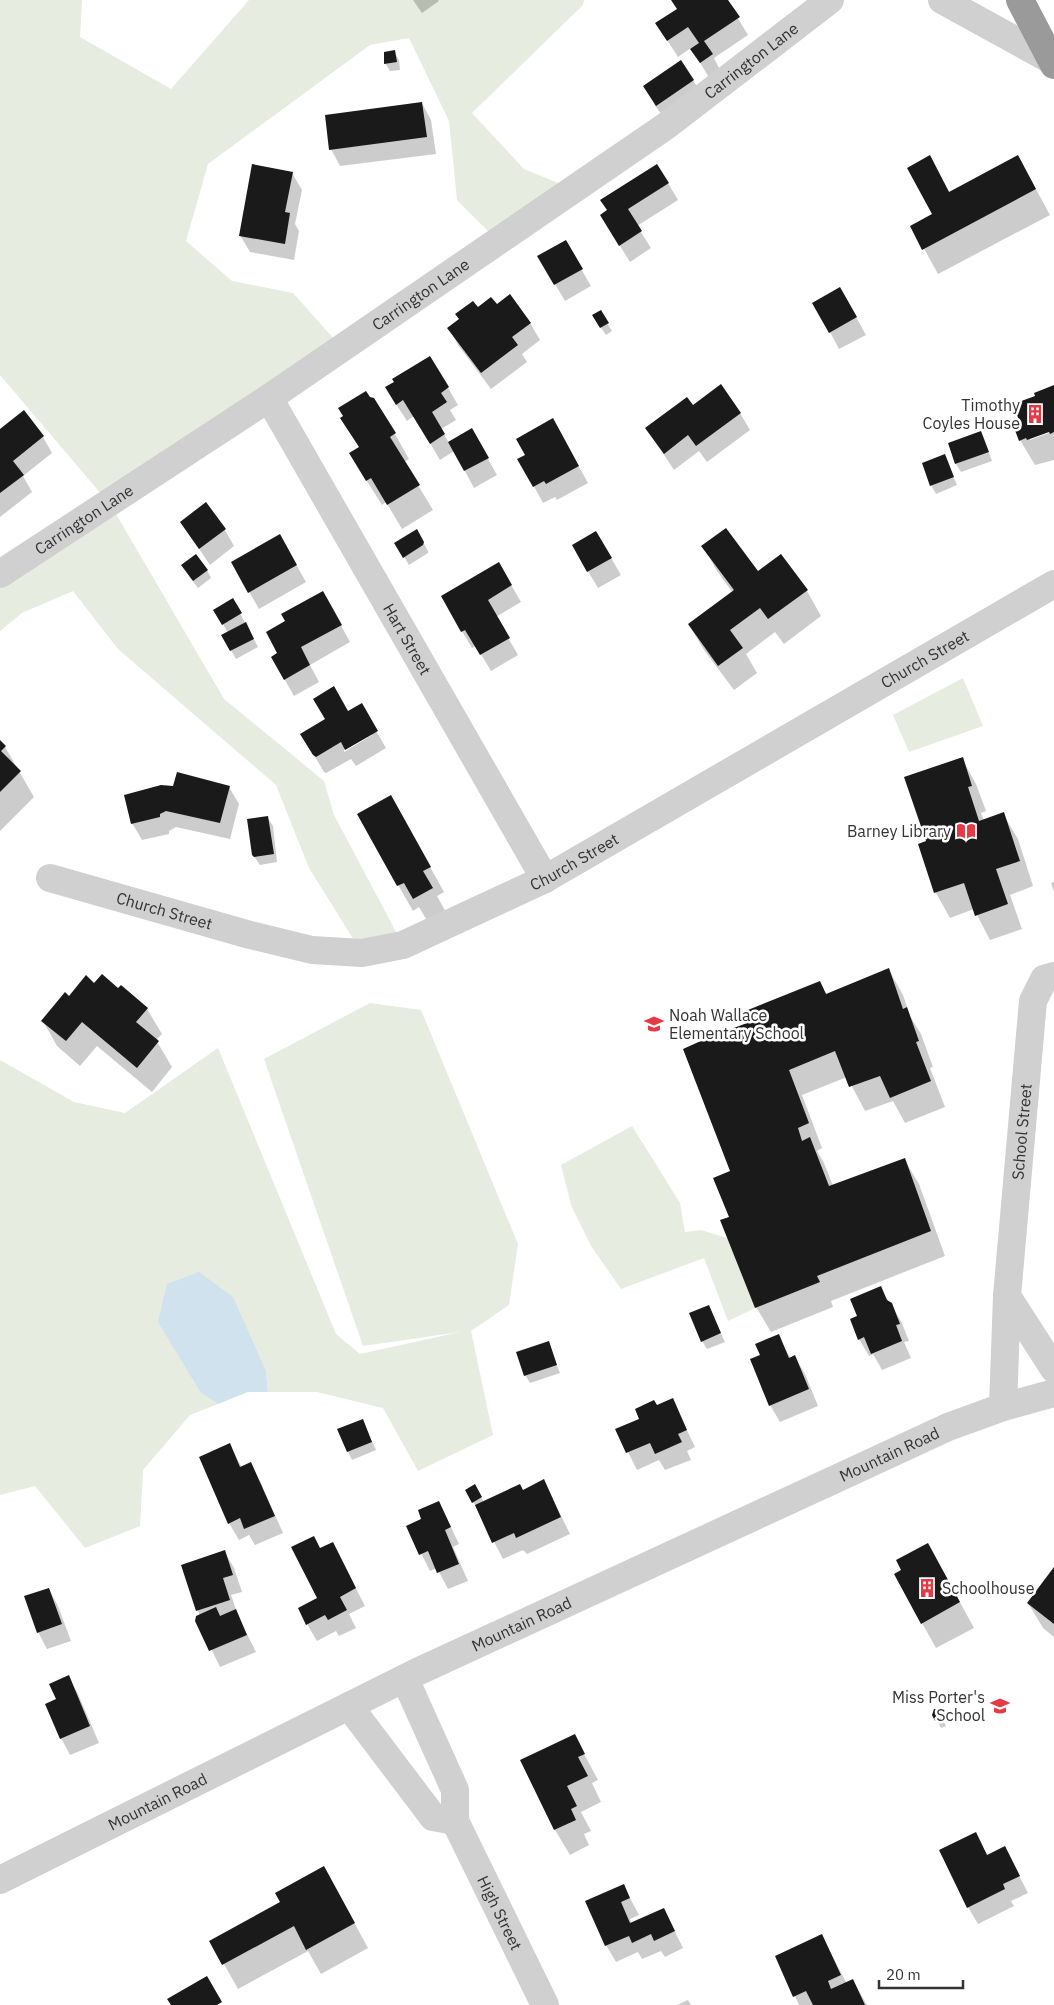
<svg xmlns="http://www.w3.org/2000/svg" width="1054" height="2005" font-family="'IBM Plex Sans',sans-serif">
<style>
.green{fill:#e6ecdf}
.water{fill:#cfe2ee}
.shadow{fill:#0003;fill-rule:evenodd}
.building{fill:#1a1a1a}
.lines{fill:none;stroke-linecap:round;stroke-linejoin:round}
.minor{stroke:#d0d0d0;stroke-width:28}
.highway{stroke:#9a9a9a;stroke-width:28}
.labels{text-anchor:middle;stroke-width:5;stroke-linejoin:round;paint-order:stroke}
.street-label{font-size:16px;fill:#333;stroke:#fff}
.poi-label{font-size:16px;fill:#333;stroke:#fff;text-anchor:end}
</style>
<rect width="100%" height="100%" fill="#fff"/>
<path class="green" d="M0,0h82l-2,37 91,52 78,-89h335l-1,5 -111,108 52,56 49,20 -75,52 -41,-41 -8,-79 -40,-83 -39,7 -162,119 -22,77 46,40 61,12 49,55 -233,154 115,197 100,82 10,34 69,130 -41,8 -53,-85 -33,-83 -158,-136 -45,-58 -51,22 -22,18v-57l108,-72 -108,-127z
M963,678l20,48 -74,26 -16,-37z
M370,1003l51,7 97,234 -9,61 -38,26 22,104 -75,36 -35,-63 -66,-16h-49l-2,-21 -65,22 17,11 -28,11 -47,55 -3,56 -55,22 -50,-62 -35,9v-435l74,42 51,11 93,-65 118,286 24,20 100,-22 -97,14 -99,-287z
M632,1126l48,77 5,29 16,-2 26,8 28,70 -27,13 -24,-63 -83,31 -30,-43 -20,-41 -10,-40z"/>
<path class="water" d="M199,1272l34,25 33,74 2,21h-20l-30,12 -17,-11 -43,-71 9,-38z"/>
<path class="shadow" d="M413,0h25l1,1 -17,12z
M672,0h55l21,35 -34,23 7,14 -11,7 -19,-31 -13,9 -11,-17 11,-30z
M394,52l5,8 1,10 -10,1 -5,-8z
M693,80l10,17 -36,25 -13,-18z
M422,103l9,17 5,34 -96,12 -9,-17z
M1018,156l32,59 -112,59 -26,-47 21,-12 11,-33 6,11z
M292,173l10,17 -7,34 4,7 -5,29 -44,-8 -10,-17z
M668,183l10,17 -41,26 14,22 -21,14 -29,-47z
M565,241l26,45 -26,15 -26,-44z
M840,288l26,47 -27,14 -9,-17z
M496,306l34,17 10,17 -18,14 5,8 -36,27 -33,-44 -9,-17 28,-19z
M600,312l12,19 -6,4 -13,-19z
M430,357l28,48 -8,5 6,10 -15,9 8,14 23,-13 25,45 -23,13 -20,-37 -14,9 -26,-44 -7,5 -11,-17z
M1054,386v42l-24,10v2l24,-9v29l-19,5 -15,-25 2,-16 15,-28z
M692,407l48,6 10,17 -43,32 -8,-11 -25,19 -27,-41z
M0,431l43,6 9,16 -29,23 9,16 -32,25z
M981,433l11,28 -31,11 -5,-8z
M395,434l14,25 -5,3 29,48 -31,19 -16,-27 -4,3 -17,-27 -5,-30z
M562,437l26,46 -31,17 -2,-3 -12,6 -24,-44z
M944,455l13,30 -21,9 -5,-9z
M181,522l44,8 9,16 -24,19z
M417,531l11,20v2l-19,12 -13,-22z
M596,532l25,43 -23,13 -25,-42z
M280,536l26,46 -47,27 -26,-46z
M703,546l55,27 49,18 14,25 -37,28 -9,-12 -29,22 11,19 -23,17 -30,-40 -15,-25 44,-32 -16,-22z
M499,564l22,38 -25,15 22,38 -27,16 -15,-25 -4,2 -30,-51z
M207,570l4,8 -13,10 -11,-15z
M233,600l25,47 -22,12 -13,-23 5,-3 -13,-23z
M332,609l18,33 -40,23 9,17 -25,14 -22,-39z
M361,705l25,43 -30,18 -5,-7 -25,14 -2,-1 -22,-37 25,-15 21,-7zM371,733l1,2 -28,17v-3z
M0,742l5,5 29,50 -34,34z
M962,759l14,25 10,27 -5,2 3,8 19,-7 15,25 15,47 -23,9 12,34 -32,11 -16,-31 -24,9 -14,-25 -17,-48 9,-3z
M229,787l10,17 -9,35 -54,-12 -7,4v3l-27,6 -10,-17z
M358,815l47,7 39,70 -7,4 10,18 -18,10 -10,-17 -6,4z
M268,818l5,8 4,36 -17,3 -7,-10z
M1054,882v10l-3,-9z
M889,970l14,25 7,21 11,18 12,33 -3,1 15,39 -40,16 -12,-22 -28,10 -18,-34 -45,18 20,53 -5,3 7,12 9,23 71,-27 15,25 26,72 -114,45 2,6 -62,25 -15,-25 -25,-89 -4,-182 93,-53 7,12z
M94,984l25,6 28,19 15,25 -6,6 16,27 -20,25 -55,-46 -17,20 -23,-20 -14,-25 26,-24z
M880,1288l21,33 8,20 -5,1 7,16 -29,12 -9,-16 -4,2 -10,-17v-22z
M708,1306l17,36 -18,7 -5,-8z
M778,1336l13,23 4,-2 10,17 13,32 -38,16 -10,-17 -9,-49z
M548,1342l12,31 -30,10 -5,-8z
M672,1399l23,48 -8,4 4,9 -26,10 -6,-10 -22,10 -20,-40 24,-11 16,-12z
M362,1420l14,30 -24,10 -4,-8z
M230,1445l12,23 9,-4 9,17 23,52 -28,12 -6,-10 -10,5 -10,-17z
M544,1481l26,53 -43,20 -4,-4 -20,9 -36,-69 8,-4 9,17 39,-12z
M439,1502l20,42 -6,3 15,34 -20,8 -11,-21 -7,3 -22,-44 15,-7z
M333,1544l32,62 -16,8 7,14 -17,8 -3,-5 -19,10 -10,-17 12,-25 1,-49z
M224,1551l10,17 8,24 -11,3 8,23 17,34 -36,15 -23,-47 3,-4 -18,-51z
M942,1569l32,59 -38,20 -14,-25z
M1054,1569v68l-11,-9 -15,-25z
M49,1589l9,17 13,35 -24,8 -9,-17z
M68,1677l10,17 21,49 -29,12 -9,-17 -4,-38z
M938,1710l8,16 -5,2 -7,-13z
M574,1735l24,45 -6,3 9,19 -20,10 10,19 -7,3 5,11 -19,10 -15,-25 -33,-69z
M975,1834l13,22 17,-8 23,45 -17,8 3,5 -36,18 -10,-17z
M623,1885l16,30 -9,4 2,5 32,-14 19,38 -18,9 -4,-6 -19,8 -4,-7 -22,10 -10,-17z
M338,1893l30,55 -47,26 -13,-23 -70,38 -27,-48z
M822,1936l25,48 6,-3 14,24h-68l-22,-48z
M688,2000l3,5h-14z"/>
<path class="building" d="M671,0h57l12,17 -36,24 9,13 -13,9 -10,-14 9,-6 -11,-16 -21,14 -12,-18 22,-14z
M395,50l2,12 -13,2v-12z
M681,60l13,20 -38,26 -13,-20z
M422,102l5,35 -98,13 -4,-35z
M930,155l19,37 69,-37 18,34 -114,61 -12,-24 22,-12 -25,-46z
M252,164l41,8 -8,40 5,1 -5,31 -46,-8z
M657,164l12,19 -41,26 14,22 -23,15 -19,-31 7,-5 -7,-10z
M566,240l17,29 -29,16 -17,-29z
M840,287l17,30 -28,16 -17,-30z
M510,294l21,29 -19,14 6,8 -37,28 -34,-45 12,-9 -4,-5 18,-13 5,6 13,-10 6,7z
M601,310l8,13 -9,5 -8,-13z
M430,356l19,31 -8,6 6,9 -15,10 13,22 -15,10 -27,-44 -7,5 -11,-18 9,-5 -2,-3z
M721,384l20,29 -45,33 -8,-11 -24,19 -19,-26 42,-31 6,8z
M1054,385v47l-4,2 -1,-2 -22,8 -1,-2 -7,3 -6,-16 7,-2 -7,-19 22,-8 -1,-3z
M366,391l4,6 4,1 22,35 -6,4 30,48 -33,20 -16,-27 -5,3 -17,-28 10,-6 -19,-29 3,-2 -5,-8z
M24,410l20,26 -31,25 11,14 -24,18v-64z
M553,418l26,48 -33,18 -2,-3 -11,6 -16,-28 8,-4 -9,-16z
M472,428l17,30 -25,13 -16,-29z
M981,431l8,21 -34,12 -7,-21z
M945,454l9,23 -24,9 -8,-23z
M206,502l20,27 -27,20 -19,-27z
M726,528l32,43 23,-17 27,36 -40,29 -8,-11 -30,22 13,18 -25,18 -30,-42 46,-34 -33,-44z
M417,529l7,13 -1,3 -20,13 -9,-15z
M596,531l16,27 -25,14 -15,-27z
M280,534l17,31 -49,28 -17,-31z
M196,554l12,16 -15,11 -12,-16z
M499,562l13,23 -24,15 22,38 -30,17 -15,-25 -4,2 -20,-36z
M323,591l19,34 -41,22 9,18 -26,15 -13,-23 6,-4 -11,-21 19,-11 -4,-7z
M233,598l9,15 -20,12 -9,-15z
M246,622l8,17 -24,12 -9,-16z
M334,686l14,25 14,-8 16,28 -33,19 -4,-8 -25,15 -3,-2 -13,-21 25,-15 -12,-20z
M0,740l6,6 -5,5 20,20 -21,21z
M963,757l9,29 -4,1 11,34 25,-9 16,49 -24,8 12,35 -33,12 -11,-33 -30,10 -16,-49 8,-3 -22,-64z
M177,772l53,14 -10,37 -54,-12 -6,3v3l-29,7 -7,-29 37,-10 12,1z
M391,795l40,72 -8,4 10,17 -20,11 -9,-16 -7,3 -40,-72z
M268,816l6,38 -20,3 -2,-2 -5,-36z
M889,968l14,41 4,-2 12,34 -3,1 15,39 -41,17 -10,-22 -31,11 -14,-36 -46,19 20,53 -11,5 4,13 8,-4 19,49 76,-28 26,73 -114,45 3,6 -65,26 -35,-88 9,-3 -16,-39 17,-7 -47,-122 42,-19 2,4 4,-2v-3l16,-6 -4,-11 77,-31 6,13z
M102,974l16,14 3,-3 27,23 -12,14 23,19 -22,27 -55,-46 -16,19 -25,-20 24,-29 4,4 17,-21 8,8z
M881,1286l6,14 5,3 8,21 -4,1 6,16 -31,13 -7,-17 -6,3 -8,-21 7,-3 -7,-17z
M709,1305l12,28 -20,9 -12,-29z
M779,1334l10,24 6,-3 14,34 -40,17 -19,-47 10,-4 -5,-11z
M549,1341l8,24 -33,11 -8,-24z
M673,1398l14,32 -9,4 4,8 -27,12 -5,-11 -24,10 -11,-24 24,-10 -4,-10 19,-9 3,5z
M363,1419l9,23 -25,10 -10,-23z
M230,1443l10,24 11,-5 24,54 -31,13 -4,-11 -12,6 -29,-67z
M544,1479l17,38 -45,21 -2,-5 -22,10 -17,-38 45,-21 3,6z
M475,1484l7,13 -10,6 -7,-13z
M439,1501l12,26 -6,3 14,34 -22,9 -9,-22 -9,4 -13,-29 15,-7 -3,-9z
M314,1536l6,12 13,-6 23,46 -16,9 7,13 -19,10 -3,-5 -19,10 -8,-17 19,-10 -26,-51z
M928,1543l32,59 -39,22 -27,-50 7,-4 -5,-10z
M225,1550l8,25 -10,3 7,22 -34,11 -15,-46z
M1054,1567v57l-27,-21z
M49,1588l13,36 -25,9 -13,-37z
M216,1607l4,9 16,-7 11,26 -38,16 -14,-30 1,-5z
M69,1675l21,51 -30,13 -15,-35 11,-5 -7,-15z
M934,1709h5l3,9 -7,3 -3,-6z
M575,1734l10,20 -7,3 10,19 -21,10 10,20 -6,3 5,11 -22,10 -34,-70z
M976,1832l11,23 18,-9 15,30 -17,8 2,5 -38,19 -28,-58z
M324,1866l31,57 -49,27 -12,-24 -72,39 -13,-24 71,-39 -5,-9z
M624,1884l6,14 -9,4 9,21 34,-15 11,23 -21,10 -3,-7 -19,9 -3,-7 -24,10 -20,-45z
M822,1934l19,41 -13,6 3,8 22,-10 12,26h-52l-7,-14 -13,6 -18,-41z
M207,1976l15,26 -5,3h-46l-4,-6z"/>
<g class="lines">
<g class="minor">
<path d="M942,0l109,60"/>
<path id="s1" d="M269,398l276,481"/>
<path id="s2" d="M0,574l269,-176 397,-272 164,-126"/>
<path id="s3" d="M50,878l200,57 62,15 50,3 41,-8 142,-66 509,-295"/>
<path d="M1007,1296l47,73"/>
<path id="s4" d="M1003,1407l4,-111 26,-295 11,-22 10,-3"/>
<path id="s5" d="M405,1679l50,111v31l90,184"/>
<path d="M349,1706l84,111 22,4"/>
<path id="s6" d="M0,1880l417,-208 423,-195 108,-50 55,-20 51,-14"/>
</g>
<path class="highway" d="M1020,0l34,65"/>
</g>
<defs>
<g id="building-bare" transform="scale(1.5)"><path d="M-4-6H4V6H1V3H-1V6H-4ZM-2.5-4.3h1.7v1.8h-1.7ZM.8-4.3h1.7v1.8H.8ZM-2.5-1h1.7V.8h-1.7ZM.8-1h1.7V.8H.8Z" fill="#e63946" stroke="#fff" stroke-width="2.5" paint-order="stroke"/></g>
<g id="library-bare" transform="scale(1.5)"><path d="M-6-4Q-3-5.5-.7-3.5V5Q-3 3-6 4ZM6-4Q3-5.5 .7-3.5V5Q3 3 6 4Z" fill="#e63946" stroke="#fff" stroke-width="2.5" paint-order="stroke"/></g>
<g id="school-bare" transform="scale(1.5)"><path d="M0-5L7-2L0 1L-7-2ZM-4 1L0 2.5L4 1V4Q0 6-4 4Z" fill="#e63946" stroke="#fff" stroke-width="2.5" paint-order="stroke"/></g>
</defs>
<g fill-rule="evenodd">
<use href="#building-bare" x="1035" y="414"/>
<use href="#library-bare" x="966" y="831"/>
<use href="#school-bare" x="654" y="1024"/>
<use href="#building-bare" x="927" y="1588"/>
<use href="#school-bare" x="1000" y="1706"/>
</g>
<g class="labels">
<g class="street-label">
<text dy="6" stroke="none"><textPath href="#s2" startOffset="910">Carrington Lane</textPath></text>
<text dy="6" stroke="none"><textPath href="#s2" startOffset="505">Carrington Lane</textPath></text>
<text dy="6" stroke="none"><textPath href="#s2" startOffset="100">Carrington Lane</textPath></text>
<text dy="6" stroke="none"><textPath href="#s1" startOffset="278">Hart Street</textPath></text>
<text dy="6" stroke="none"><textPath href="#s3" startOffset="959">Church Street</textPath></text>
<text dy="6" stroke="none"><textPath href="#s3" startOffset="554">Church Street</textPath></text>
<text dy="6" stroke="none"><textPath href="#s3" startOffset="119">Church Street</textPath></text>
<text dy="6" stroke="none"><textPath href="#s4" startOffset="276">School Street</textPath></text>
<text dy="6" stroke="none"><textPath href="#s6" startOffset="986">Mountain Road</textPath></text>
<text dy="6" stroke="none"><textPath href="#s6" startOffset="581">Mountain Road</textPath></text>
<text dy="6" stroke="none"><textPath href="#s6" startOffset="176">Mountain Road</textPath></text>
<text dy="6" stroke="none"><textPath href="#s5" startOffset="255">High Street</textPath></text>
</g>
<g class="poi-label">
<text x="1020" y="411">Timothy<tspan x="1020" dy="18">Coyles House</tspan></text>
<text x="951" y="837">Barney Library</text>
<text x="669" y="1021" text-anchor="start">Noah Wallace<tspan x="669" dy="18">Elementary School</tspan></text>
<text x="942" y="1594" text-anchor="start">Schoolhouse</text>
<text x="985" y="1703">Miss Porter's<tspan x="985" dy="18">School</tspan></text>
</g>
</g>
<path d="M879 1980v8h84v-8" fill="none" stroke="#333333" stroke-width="2.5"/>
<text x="886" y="1980" font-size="15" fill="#333333" stroke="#ffffff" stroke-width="4" paint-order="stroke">20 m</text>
</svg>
